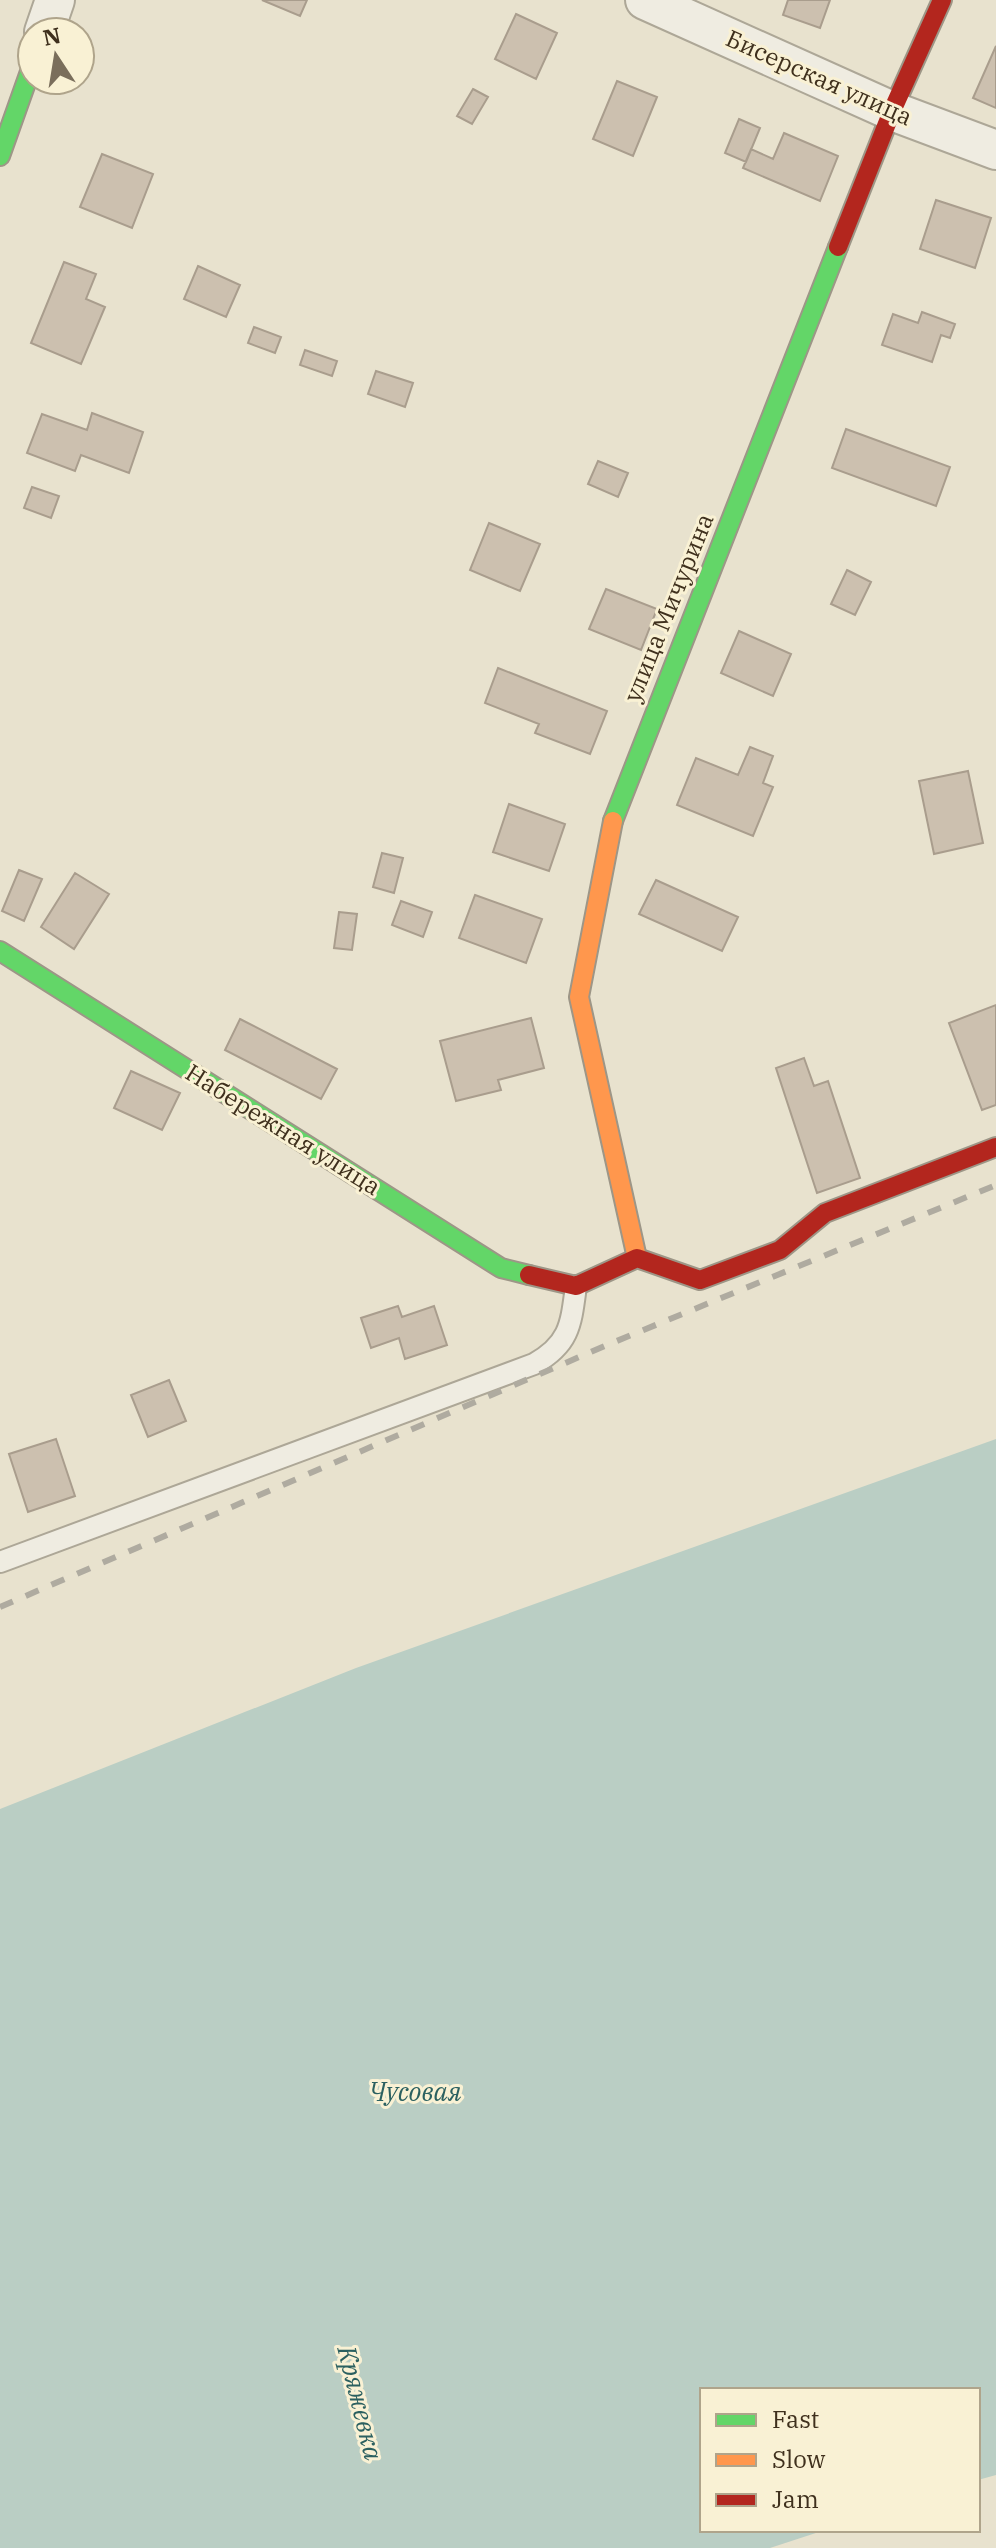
<svg xmlns="http://www.w3.org/2000/svg" width="996" height="2548" font-family="'IBM Plex Serif',serif">
<style>
.water{fill:#bacec4}
.building{fill:#ccc0af;stroke:#a99d8d;stroke-width:2}
.lines{fill:none;stroke-linecap:round;stroke-linejoin:round}
.lane-casing{stroke:#ada797;stroke-width:24}
.street-casing{stroke:#ada797;stroke-width:42}
.fast-casing{stroke:#9d9687;stroke-width:22}
.slow-casing{stroke:#9d9687;stroke-width:22}
.jam-casing{stroke:#9d9687;stroke-width:22}
.lane{stroke:#efece1;stroke-width:20}
.street{stroke:#efece1;stroke-width:38}
.fast{stroke:#63d668;stroke-width:18}
.slow{stroke:#ff974d;stroke-width:18}
.jam{stroke:#b3261e;stroke-width:18}
.rail{stroke:#afaba0;stroke-width:6;stroke-dasharray:14 14;stroke-linecap:butt}
.labels{text-anchor:middle;stroke-width:6;stroke-linejoin:round;paint-order:stroke}
.street-label{font-size:24px;fill:#3f301d;stroke:#f9f1d4}
.water-label{font-size:26px;font-style:italic;fill:#2b6060;stroke:#f9f1d4}
</style>
<rect width="100%" height="100%" fill="#e8e2ce"/>
<path class="water" d="M996,1439v1036l-18,5v-90h-276v140h123l-55,18h-770v-739l356,-141z"/>
<path class="building" d="M262,0h45l-7,16z
M788,0h42l-10,28 -37,-13z
M516,14l41,19 -21,46 -41,-20z
M996,46v62l-23,-10z
M617,81l40,16 -24,59 -40,-17z
M473,89l15,8 -16,27 -15,-8z
M739,119l21,9 -14,34 -21,-9z
M784,133l54,23 -18,45 -77,-33 8,-19 22,10z
M102,154l51,20 -21,54 -52,-21z
M936,200l55,18 -16,50 -55,-19z
M64,262l32,12 -10,25 19,8 -24,57 -50,-21z
M198,266l42,19 -14,32 -42,-18z
M922,312l33,12 -5,14 -9,-3 -9,27 -50,-17 11,-31 25,9z
M254,327l27,10 -6,16 -27,-10z
M305,350l32,11 -5,15 -32,-11z
M376,371l37,12 -8,24 -37,-13z
M92,413l51,19 -14,41 -48,-18 -6,16 -48,-18 15,-39 45,16z
M846,429l104,38 -14,39 -104,-38z
M598,461l30,12 -10,24 -30,-13z
M32,487l27,9 -8,22 -27,-10z
M489,523l51,21 -20,47 -50,-21z
M847,570l24,12 -16,33 -24,-11z
M606,589l51,20 -16,41 -52,-21z
M739,631l52,23 -18,42 -52,-23z
M498,668l109,43 -17,43 -55,-21 4,-9 -54,-21z
M750,747l23,9 -10,27 10,4 -20,49 -76,-31 19,-47 42,17z
M968,771l15,72 -49,11 -15,-73z
M509,804l56,20 -16,47 -56,-19z
M382,853l21,5 -9,35 -21,-6z
M19,870l23,9 -18,42 -22,-10z
M75,873l34,21 -35,55 -33,-22z
M656,880l82,37 -16,34 -83,-37z
M475,895l67,24 -16,44 -67,-25z
M401,901l31,11 -9,25 -31,-12z
M339,912l18,2 -5,36 -18,-2z
M996,1005v100l-14,5 -33,-87z
M531,1018l13,50 -46,12 3,10 -45,11 -16,-60z
M240,1019l97,50 -16,30 -96,-49z
M804,1058l10,28 14,-5 32,97 -43,15 -41,-125z
M131,1071l49,22 -18,37 -48,-22z
M398,1306l4,11 32,-11 13,39 -42,14 -6,-21 -28,10 -10,-30z
M169,1380l17,41 -38,16 -17,-42z
M56,1439l19,57 -47,16 -19,-58z"/>
<g class="lines">
<g class="lane-casing">
<path id="lane" d="M0,1562l534,-198c36,-20 37,-40 42,-78"/>
</g>
<g class="street-casing">
<path id="street" d="M645,0l247,111 104,39
M44,32l11,-32"/>
</g>
<g class="fast-casing">
<path id="fast" d="M0,156l32,-90
M613,821l225,-574
M0,951l501,317 28,7"/>
</g>
<g class="slow-casing">
<path id="slow" d="M613,821l-34,176 58,261"/>
</g>
<g class="jam-casing">
<path id="jam" d="M838,247l54,-136 50,-111
M529,1275l47,11 61,-28 63,22 80,-30 45,-37 171,-66"/>
</g>
<use href="#lane" class="lane"/>
<use href="#street" class="street"/>
<use href="#fast" class="fast"/>
<use href="#slow" class="slow"/>
<use href="#jam" class="jam"/>
<path class="rail" d="M0,1607l607,-262 389,-160"/>
</g>
<g class="labels">
<g class="street-label">
<text transform="translate(819 78) rotate(24)" y="8">Бисерская улица</text>
<text transform="translate(669 608) rotate(-68)" y="8">улица Мичурина</text>
<text transform="translate(283 1130) rotate(32)" y="8">Набережная улица</text>
</g>
<g class="water-label">
<text x="415" y="2101">Чусовая</text>
<text transform="translate(360 2403) rotate(76)" y="9">Кряжевка</text>
</g>
</g>
<rect x="700" y="2388" width="280" height="144" fill="#f9f1d4" stroke="#afa48b" stroke-width="2"/>
<rect x="716" y="2414" width="40" height="12" fill="#63d668" stroke="#afa48b" stroke-width="2"/>
<text x="772" y="2428" font-size="24" fill="#3f301d">Fast</text>
<rect x="716" y="2454" width="40" height="12" fill="#ff974d" stroke="#afa48b" stroke-width="2"/>
<text x="772" y="2468" font-size="24" fill="#3f301d">Slow</text>
<rect x="716" y="2494" width="40" height="12" fill="#b3261e" stroke="#afa48b" stroke-width="2"/>
<text x="772" y="2508" font-size="24" fill="#3f301d">Jam</text>
<g transform="translate(56 56) rotate(348)"><circle r="38" fill="#f9f1d4" stroke="#afa48b" stroke-width="2"/>
<path d="M0-6L14 30L0 20L-14 30Z" fill="#7a6e5b"/>
<text y="-12" font-size="22" font-weight="bold" text-anchor="middle" fill="#3f301d">N</text>
</g>
</svg>
